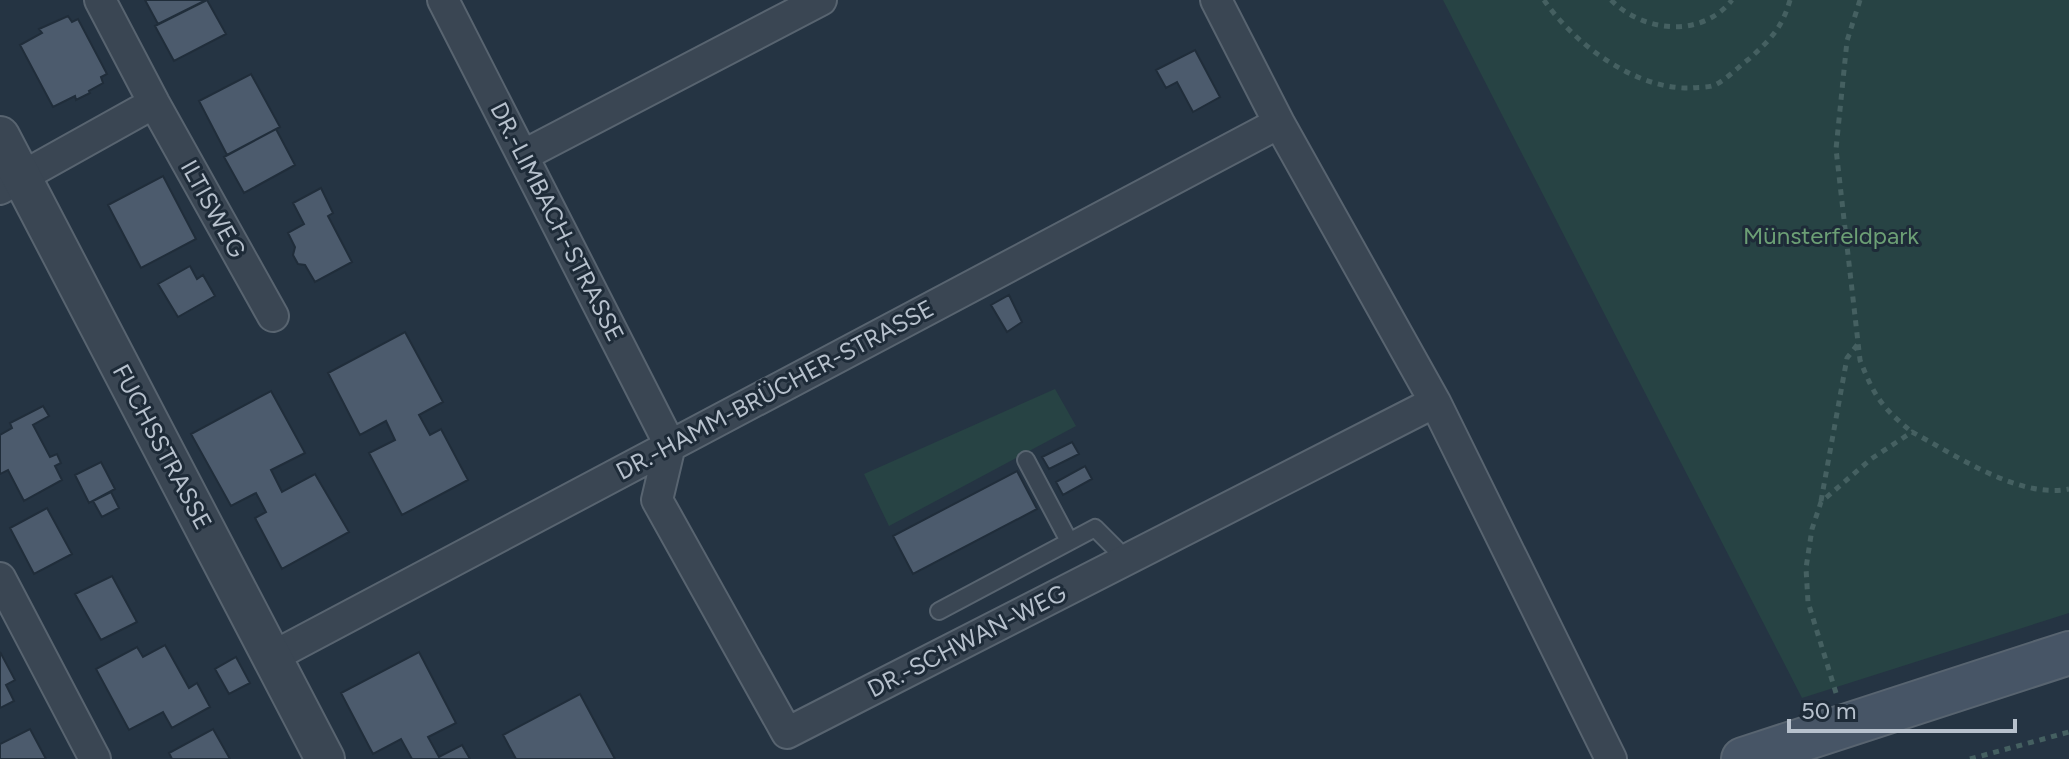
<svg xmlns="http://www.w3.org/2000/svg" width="2069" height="759" font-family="Figtree,sans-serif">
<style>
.green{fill:#274344}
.building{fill:#4c5b6d;stroke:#202d3a;stroke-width:2}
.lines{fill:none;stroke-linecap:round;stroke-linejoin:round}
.service-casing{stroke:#586470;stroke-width:20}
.minor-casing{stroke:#586470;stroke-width:34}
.tertiary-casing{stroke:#586470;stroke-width:42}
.secondary-casing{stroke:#586470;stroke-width:46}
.path{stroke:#456061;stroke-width:5;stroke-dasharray:6 6;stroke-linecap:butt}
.service{stroke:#3a4653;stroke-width:16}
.minor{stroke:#3a4653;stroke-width:30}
.tertiary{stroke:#3a4653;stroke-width:38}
.secondary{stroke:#475566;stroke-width:42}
.labels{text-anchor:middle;stroke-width:6;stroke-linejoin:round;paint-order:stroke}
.street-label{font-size:24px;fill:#b7c1cd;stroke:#1e2b38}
.park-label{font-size:24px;fill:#6c9f75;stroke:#1e2b38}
</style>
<rect width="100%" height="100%" fill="#253443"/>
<path class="green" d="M1443,0h626v613l-267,85z
M1055,389l21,37 -187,100 -25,-52z"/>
<path class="building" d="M145,0h61l-48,24z
M207,0l19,34 -52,27 -19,-35z
M68,16l4,6 6,-3 29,55 -6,3 2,6 -14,8 1,2 -14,7 -1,-4 -22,11 -33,-62 22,-12 -3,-4z
M1195,50l25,47 -27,15 -16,-30 -11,6 -10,-18z
M251,74l29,53 -53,28 -28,-54z
M276,129l19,36 -51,28 -20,-36z
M163,176l33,63 -55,29 -33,-63z
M321,188l12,25 -5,3 24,46 -37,20 -10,-17 -7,-1 -5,-9 2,-8 -7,-14 16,-9 -11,-21z
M190,266l7,13 6,-4 12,21 -37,21 -20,-33z
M1009,295l13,27 -15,10 -16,-27z
M405,332l38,70 -24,13 11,20 11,-6 27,51 -66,35 -33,-62 26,-13 -9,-19 -26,14 -32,-62z
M271,391l34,62 -34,17 11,22 33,-18 34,58 -67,37 -27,-51 11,-6 -10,-19 -25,13 -40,-72z
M43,406l6,10 -16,9 17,32 7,-3 4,9 -6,3 7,14 -38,21 -16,-31 -8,4v-39l12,-7 -2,-5z
M1072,442l7,12 -30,15 -7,-12z
M101,462l14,27 -26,14 -14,-28z
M1085,466l7,13 -29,16 -7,-13z
M1017,471l20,38 -124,65 -20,-38z
M111,492l8,16 -17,9 -9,-16z
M47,508l25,46 -38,20 -24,-46z
M112,576l25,46 -36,18 -26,-46z
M165,645l24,43 8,-5 13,24 -38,21 -9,-16 -34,18 -33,-61 41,-22 6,10z
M0,652l15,28 -9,5 8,16 -14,7z
M419,652l37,71 -28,14 11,20 23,-12 8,14h-58l-11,-20 -28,15 -32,-61z
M236,657l14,26 -21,11 -14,-25z
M580,694l35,65h-99l-13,-24z
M30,729l16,30h-46v-15z
M213,729l17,30h-58l-3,-6z"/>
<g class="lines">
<g class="service-casing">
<path id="service" d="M1026,460l43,81
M939,611l156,-83 21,21 7,12"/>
</g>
<g class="minor-casing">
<path id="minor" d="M100,0l54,103 119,213
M443,0l227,445
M1216,0l63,123 156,279 176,357
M524,155l297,-155
M0,189l154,-86
M670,445l-13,55 130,233 648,-331
M0,578l95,181
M272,657l1007,-534"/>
</g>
<g class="tertiary-casing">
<path id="tertiary" d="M0,136l325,623"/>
</g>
<g class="secondary-casing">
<path id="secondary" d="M1743,759l326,-106"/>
</g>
<path class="path" d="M1544,0c30,44 92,90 147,88 7,-1 17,0 24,-3 12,-6 23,-18 34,-26 22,-20 33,-31 41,-59
M1611,0c32,32 90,39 121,0
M1860,0l-13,41 -11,108 24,211c14,36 22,48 52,72
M1821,501l26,-143 11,-14
M1836,693l-28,-91 -2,-34 6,-39 9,-27 50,-43 41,-27c44,23 106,67 157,57
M1970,759l99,-27"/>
<use href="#service" class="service"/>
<use href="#minor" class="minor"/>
<use href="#tertiary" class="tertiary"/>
<use href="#secondary" class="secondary"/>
</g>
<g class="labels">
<g class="street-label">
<text transform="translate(213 209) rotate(61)" y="8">ILTISWEG</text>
<text transform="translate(557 222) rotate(63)" y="8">DR.-LIMBACH-STRASSE</text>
<text transform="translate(775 390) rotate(-28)" y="8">DR.-HAMM-BRÜCHER-STRASSE</text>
<text transform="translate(162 447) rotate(62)" y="8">FUCHSSTRASSE</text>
<text transform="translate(967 641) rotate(-27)" y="8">DR.-SCHWAN-WEG</text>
</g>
<g class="park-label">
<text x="1831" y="244">Münsterfeldpark</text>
</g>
</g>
<path d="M1789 719v12h226v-12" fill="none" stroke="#b7c1cd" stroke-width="4"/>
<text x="1801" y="719" font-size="24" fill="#b7c1cd" stroke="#1e2b38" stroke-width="6" paint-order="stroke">50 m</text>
</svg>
